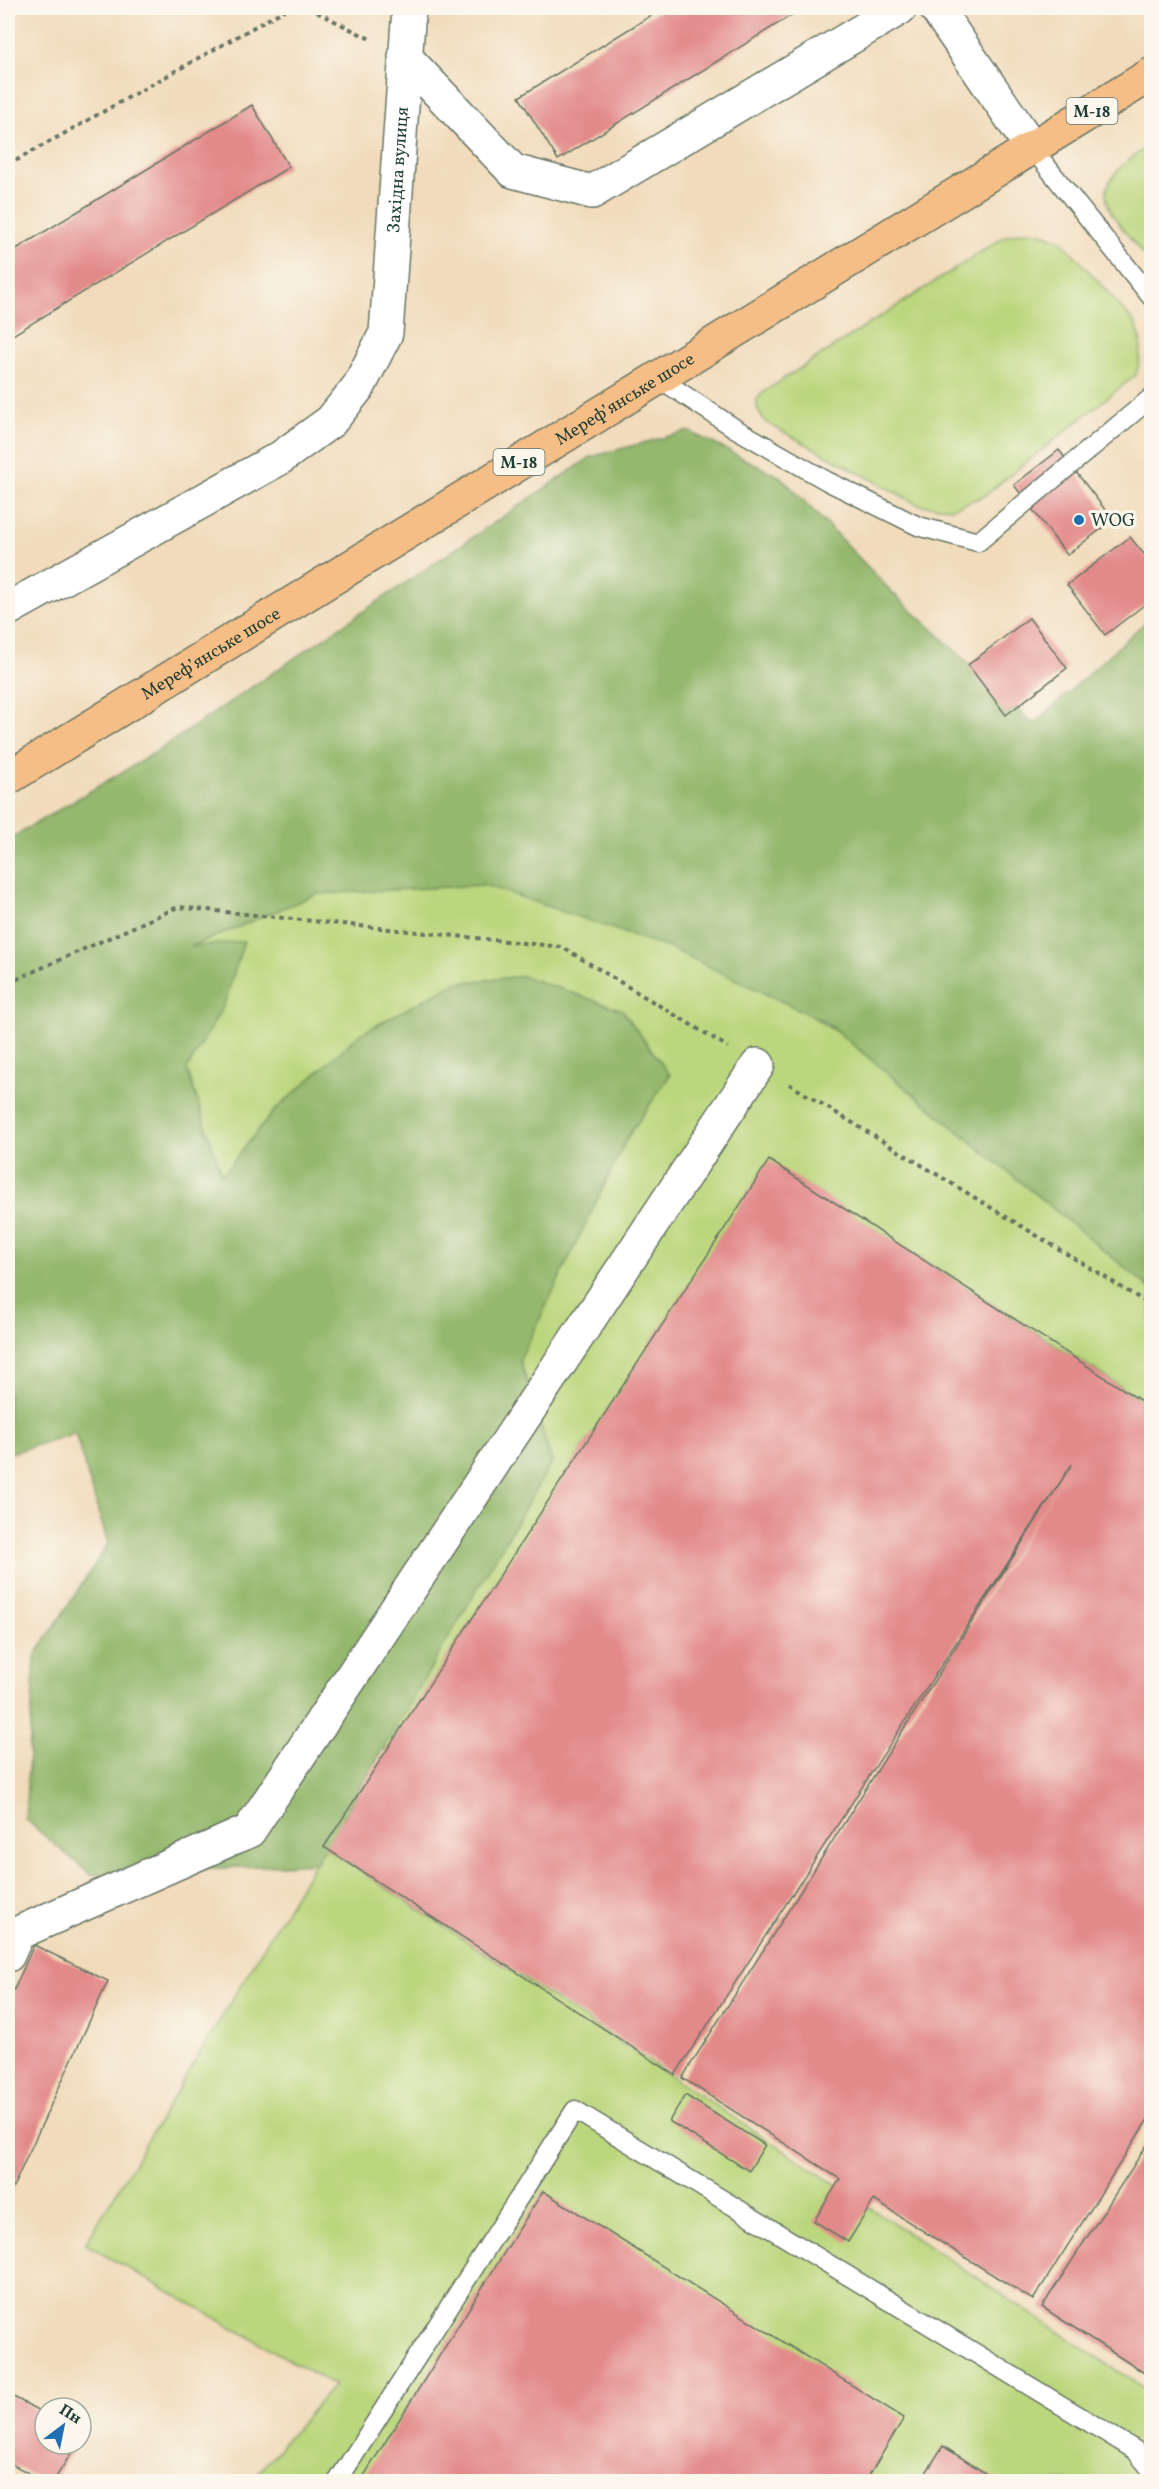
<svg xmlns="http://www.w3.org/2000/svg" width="1159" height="2489" font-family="Vollkorn,serif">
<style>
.green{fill:#bbd77e;stroke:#6d8a59;stroke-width:1.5}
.forest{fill:#94b86d;stroke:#5a7a50;stroke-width:1.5}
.building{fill:#e28989}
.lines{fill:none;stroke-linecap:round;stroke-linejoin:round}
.lane-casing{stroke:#687463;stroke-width:21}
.street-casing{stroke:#687463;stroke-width:36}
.highway-casing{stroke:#687463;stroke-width:36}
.path{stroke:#687463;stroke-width:4;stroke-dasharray:4.5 4.5;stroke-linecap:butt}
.lane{stroke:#fff;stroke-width:18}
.street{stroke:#fff;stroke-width:33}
.highway{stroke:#f6be87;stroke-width:33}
.poi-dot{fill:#1f6fb2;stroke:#fbf7ec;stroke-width:2}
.labels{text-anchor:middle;stroke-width:6;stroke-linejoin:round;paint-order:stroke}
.shield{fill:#fbf7ec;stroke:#61756b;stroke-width:1.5}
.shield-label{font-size:16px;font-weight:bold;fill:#1f3d34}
.street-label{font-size:18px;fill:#1f3d34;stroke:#fbf7ec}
.poi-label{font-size:18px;fill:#1f3d34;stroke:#fbf7ec;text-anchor:start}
</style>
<rect width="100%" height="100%" fill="#fbf7ec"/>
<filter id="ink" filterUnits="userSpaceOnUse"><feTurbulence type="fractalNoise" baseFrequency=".0167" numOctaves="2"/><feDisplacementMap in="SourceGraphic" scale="12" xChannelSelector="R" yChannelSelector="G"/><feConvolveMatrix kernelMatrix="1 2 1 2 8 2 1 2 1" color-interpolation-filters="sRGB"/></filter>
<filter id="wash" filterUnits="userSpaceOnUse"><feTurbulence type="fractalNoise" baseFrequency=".008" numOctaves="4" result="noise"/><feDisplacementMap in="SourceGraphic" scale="24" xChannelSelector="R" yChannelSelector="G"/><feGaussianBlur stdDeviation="1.35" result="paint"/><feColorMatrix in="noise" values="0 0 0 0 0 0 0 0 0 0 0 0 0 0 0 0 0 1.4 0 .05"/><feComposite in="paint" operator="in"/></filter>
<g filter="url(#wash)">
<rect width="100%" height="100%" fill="#f1dbbb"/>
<path class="green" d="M1151,144v121c-42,-58 -75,-71 0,-121z
M1027,231l19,3 17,8 72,81c9,19 6,33 1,52l-152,121 -32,12 -33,-3 -154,-83c-18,-25 -5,-27 17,-42l224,-144z
M537,839l304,196 310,233v138l-382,-245 -383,591 -142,-365 -160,-243 112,-273z
M324,1847l827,546v88h-900l83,-96 -249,-141z"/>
<path class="forest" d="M688,431l93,46 109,113 144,134 117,-107v672l-326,-267 -153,-73 -187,-64 -168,9 -127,53 54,-6 -20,64 -37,64 35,106 52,-64 86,-77 95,-51 68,-7 99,34 48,65 -43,63 -107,222 32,102 -236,401 -225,12 -66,-56 10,-163 73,-112 -33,-111 -67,21v-614l148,-88 435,-295z"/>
<g id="blocks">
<path class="building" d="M663,8h140l-245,152 -39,-63z
M252,105l37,62 -281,171v-84z
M1059,450l54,70 -46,35 -53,-70z
M1130,537l22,27v35l-47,36 -38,-50z
M1029,618l38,50 -61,47 -38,-50z
M769,1160l383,248v705l-119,187 -159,-100 -26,42 -34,-21 26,-42 -158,-101 390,-614 -397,611 -351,-228z
M34,1945l74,36 -100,217v-195z
M685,2095l80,50 -16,26 -80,-50z
M1152,2137v241l-110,-71z
M543,2191l361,227 -39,64h-505z
M8,2394l37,20v30h32l-24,38h-8l-37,-20z
M943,2446l56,36h-79z"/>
</g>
</g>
<g filter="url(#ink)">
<use href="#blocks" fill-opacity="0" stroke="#687463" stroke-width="1.5"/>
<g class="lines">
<g class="lane-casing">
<path id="lane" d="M1032,148l120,150
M657,377l79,52 91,52 91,45 60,16 174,-145
M337,2482l238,-372 560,340 17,21"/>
</g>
<g class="street-casing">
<g id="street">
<path d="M936,8l96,140"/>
<path d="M405,57l108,114 79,21 308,-184"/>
<path id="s1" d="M8,609l272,-151 51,-37 28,-35 27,-53 23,-325"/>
<path d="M8,1955l10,-22 231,-102 509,-766"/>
</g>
</g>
<g class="highway-casing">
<g id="highway">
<path id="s2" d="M8,778l1144,-704"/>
</g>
</g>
<path class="path" d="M309,8l61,31
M8,165l280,-157
M8,983l170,-76 384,40 166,100
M789,1084l363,222"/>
<use href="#lane" class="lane"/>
<use href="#street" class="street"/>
<use href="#highway" class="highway"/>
</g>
</g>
<circle class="poi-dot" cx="1079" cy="520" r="6"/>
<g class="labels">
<g class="shield">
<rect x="1066.5" y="98" width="51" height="26" rx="4.5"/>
<rect x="493.5" y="449" width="51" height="26" rx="4.5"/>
</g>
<g class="shield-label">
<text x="1092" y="117">М-18</text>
<text x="519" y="468">М-18</text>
</g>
<g class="street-label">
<text dy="6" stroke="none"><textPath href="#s1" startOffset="642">Західна вулиця</textPath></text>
<text dy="6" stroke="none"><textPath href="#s2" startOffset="724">Мереф’янське шосе</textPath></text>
<text dy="6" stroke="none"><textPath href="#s2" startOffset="238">Мереф’янське шосе</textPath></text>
</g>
<g class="poi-label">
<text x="1091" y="526">WOG</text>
</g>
</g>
<rect width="1159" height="2489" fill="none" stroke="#fbf7ec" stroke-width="30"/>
<g transform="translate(63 2426) rotate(32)"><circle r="28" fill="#fbf7ec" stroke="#a3ada2" stroke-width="1.5"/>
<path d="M0-4.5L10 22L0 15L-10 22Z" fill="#1f6fb2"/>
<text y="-9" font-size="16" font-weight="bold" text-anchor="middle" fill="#1f3d34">Пн</text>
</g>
</svg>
